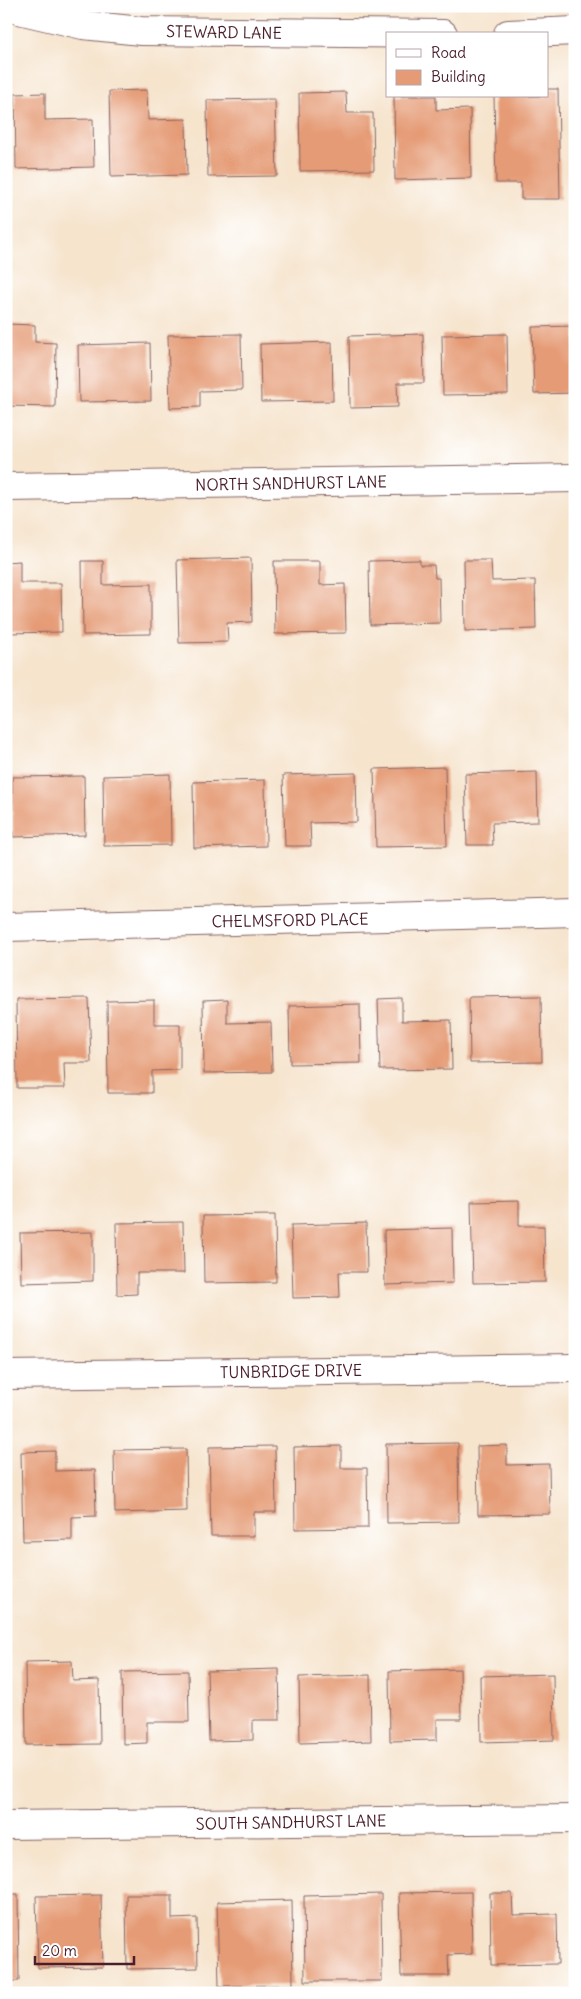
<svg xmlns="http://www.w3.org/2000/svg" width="581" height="1999" font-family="Delius,sans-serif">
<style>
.building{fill:#e59b76}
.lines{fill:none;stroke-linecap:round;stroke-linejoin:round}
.minor-casing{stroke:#866464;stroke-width:30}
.minor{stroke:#fff;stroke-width:28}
.labels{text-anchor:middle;stroke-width:4;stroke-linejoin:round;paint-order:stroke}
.street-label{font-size:16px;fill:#4a1f2b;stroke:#fff}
</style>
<rect width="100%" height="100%" fill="#fff"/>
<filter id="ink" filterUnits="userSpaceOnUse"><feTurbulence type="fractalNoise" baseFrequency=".02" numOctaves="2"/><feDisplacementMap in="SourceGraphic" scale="10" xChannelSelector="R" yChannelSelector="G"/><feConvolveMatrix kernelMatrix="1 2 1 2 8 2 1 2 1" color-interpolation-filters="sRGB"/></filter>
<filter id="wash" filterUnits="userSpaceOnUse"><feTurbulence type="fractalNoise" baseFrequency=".0096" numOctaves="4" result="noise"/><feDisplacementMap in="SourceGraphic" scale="20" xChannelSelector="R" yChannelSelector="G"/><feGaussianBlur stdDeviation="1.12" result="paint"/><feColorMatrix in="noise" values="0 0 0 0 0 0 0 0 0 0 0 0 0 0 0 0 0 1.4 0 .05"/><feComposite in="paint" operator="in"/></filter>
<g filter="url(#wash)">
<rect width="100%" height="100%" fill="#f6e4cd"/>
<g id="blocks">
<path class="building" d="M547,89h11l2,110h-39v-16h-25l-2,-87h53z
M147,90l1,30 38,-1 1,56 -76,2 -2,-86z
M346,92l1,21h26l1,57 -74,1 -1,-78z
M45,93v27l48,-1 1,48 -78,2 -1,-75z
M394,96h42v14l34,-1 1,69 -76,2z
M275,99l2,77 -69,1 -1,-77z
M6,324l29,1v17l21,1 -1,64 -49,-1z
M575,326v67l-41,1 -2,-67z
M241,334l1,56 -42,1v16l-30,1 -2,-73z
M423,334l1,49h-27l1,24 -48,1 -1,-72z
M507,334l1,60 -65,1 -1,-60z
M332,342l1,59 -72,1 -1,-58z
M150,343l1,58 -72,1 -1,-57z
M251,558l1,64 -25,1 1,19 -49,1 -2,-83z
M420,560v5h14l1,13h4l1,45 -70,2 -1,-64z
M464,560h27l1,21 43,-1 1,49 -71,2z
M20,561v22h41l1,49 -56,1v-71z
M82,561h21v24l48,-1v50l-68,1z
M274,561h46v24l25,-1 1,49 -71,1z
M445,767l2,79 -71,1 -2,-78z
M537,772l1,50 -46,1 1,22h-26l-2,-71z
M356,773l1,49 -47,1 1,23h-26l-2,-71z
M170,774l1,71 -67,1 -1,-70z
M84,776l1,59 -72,2 -1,-60z
M265,780l1,66 -72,2 -1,-66z
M541,996l1,66 -72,1 -1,-66z
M89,998l2,65h-27l1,25h-48l-1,-89z
M402,998v23l49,-1 1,49 -72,1 -2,-71z
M154,1000v24h26v46l-28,1v22h-44l-1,-92z
M227,1000v23l44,-1 1,50 -68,1 -1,-72z
M360,1004l1,59 -71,1 -1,-58z
M519,1201v25h25l1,56 -72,1 -2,-81z
M275,1215l1,67 -72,1 -1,-67z
M183,1222l1,51h-47v21l-20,1 -1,-72z
M366,1223l1,49h-28l1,25 -47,1 -2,-73z
M452,1228l1,55 -68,2 -1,-55z
M93,1232v49l-72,2 -1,-50z
M458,1443l1,79 -72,1 -1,-79z
M507,1445v20l42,-1 1,50 -72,1 -1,-69z
M275,1446l1,66h-22v24h-43l-2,-89z
M341,1446v22h26l1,60 -73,1 -1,-82z
M186,1449l1,62 -72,2 -1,-63z
M55,1451v20l40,-1 1,46 -24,1v23l-49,1 -2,-89z
M72,1661l1,20 26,-1 1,64 -74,1 -1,-83z
M6,1669h3l1,50h-4z
M279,1669l1,51h-27v20l-44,1 -2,-70z
M460,1669l1,50h-24v21l-47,1 -1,-70z
M188,1671l1,51h-42v21l-24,1 -1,-72z
M553,1674l1,66 -73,2 -1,-66z
M370,1675l1,66 -71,2 -1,-66z
M471,1892l1,62 -24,1 1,21h-48l-2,-83z
M490,1893h22l1,22 44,-1 1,50 -67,1z
M6,1894h12l1,87h-13z
M381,1894l1,87h-77l-1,-85z
M101,1895l2,72 -65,1 -2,-72z
M126,1895h46v24l25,-1 1,50 -71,1z
M292,1900l1,85 -74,1 -2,-84z"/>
</g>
</g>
<g filter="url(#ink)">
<use href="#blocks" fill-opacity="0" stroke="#866464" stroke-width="1"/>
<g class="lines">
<g class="minor-casing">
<path id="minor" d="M6,7l77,18 58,6 302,3
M508,34l67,-3
M6,487l569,-9
M6,927l569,-15
M6,1375l569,-7
M6,1825l569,-6"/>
</g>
<use href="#minor" class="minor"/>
</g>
</g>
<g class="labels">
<g class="street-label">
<text transform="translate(224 32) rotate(1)" y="6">STEWARD LANE</text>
<text transform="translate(291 483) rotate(-1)" y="6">NORTH SANDHURST LANE</text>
<text transform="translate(290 920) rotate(-1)" y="6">CHELMSFORD PLACE</text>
<text transform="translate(291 1371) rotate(-1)" y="6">TUNBRIDGE DRIVE</text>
<text transform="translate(291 1822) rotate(-1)" y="6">SOUTH SANDHURST LANE</text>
</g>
</g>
<rect width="581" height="1999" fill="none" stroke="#fff" stroke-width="25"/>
<rect x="386" y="32" width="162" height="65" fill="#ffffff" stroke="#b7a5aa"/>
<rect x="396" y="49" width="25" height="8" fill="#ffffff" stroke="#b7a5aa"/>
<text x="431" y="58" font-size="15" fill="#4a1f2b">Road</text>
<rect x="396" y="70" width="25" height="15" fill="#e59b76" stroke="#b7a5aa"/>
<text x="431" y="82" font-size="15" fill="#4a1f2b">Building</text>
<path d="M35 1956v8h99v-8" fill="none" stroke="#4a1f2b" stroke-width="2.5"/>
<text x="42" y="1956" font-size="15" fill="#4a1f2b" stroke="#ffffff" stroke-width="4" paint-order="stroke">20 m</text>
</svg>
